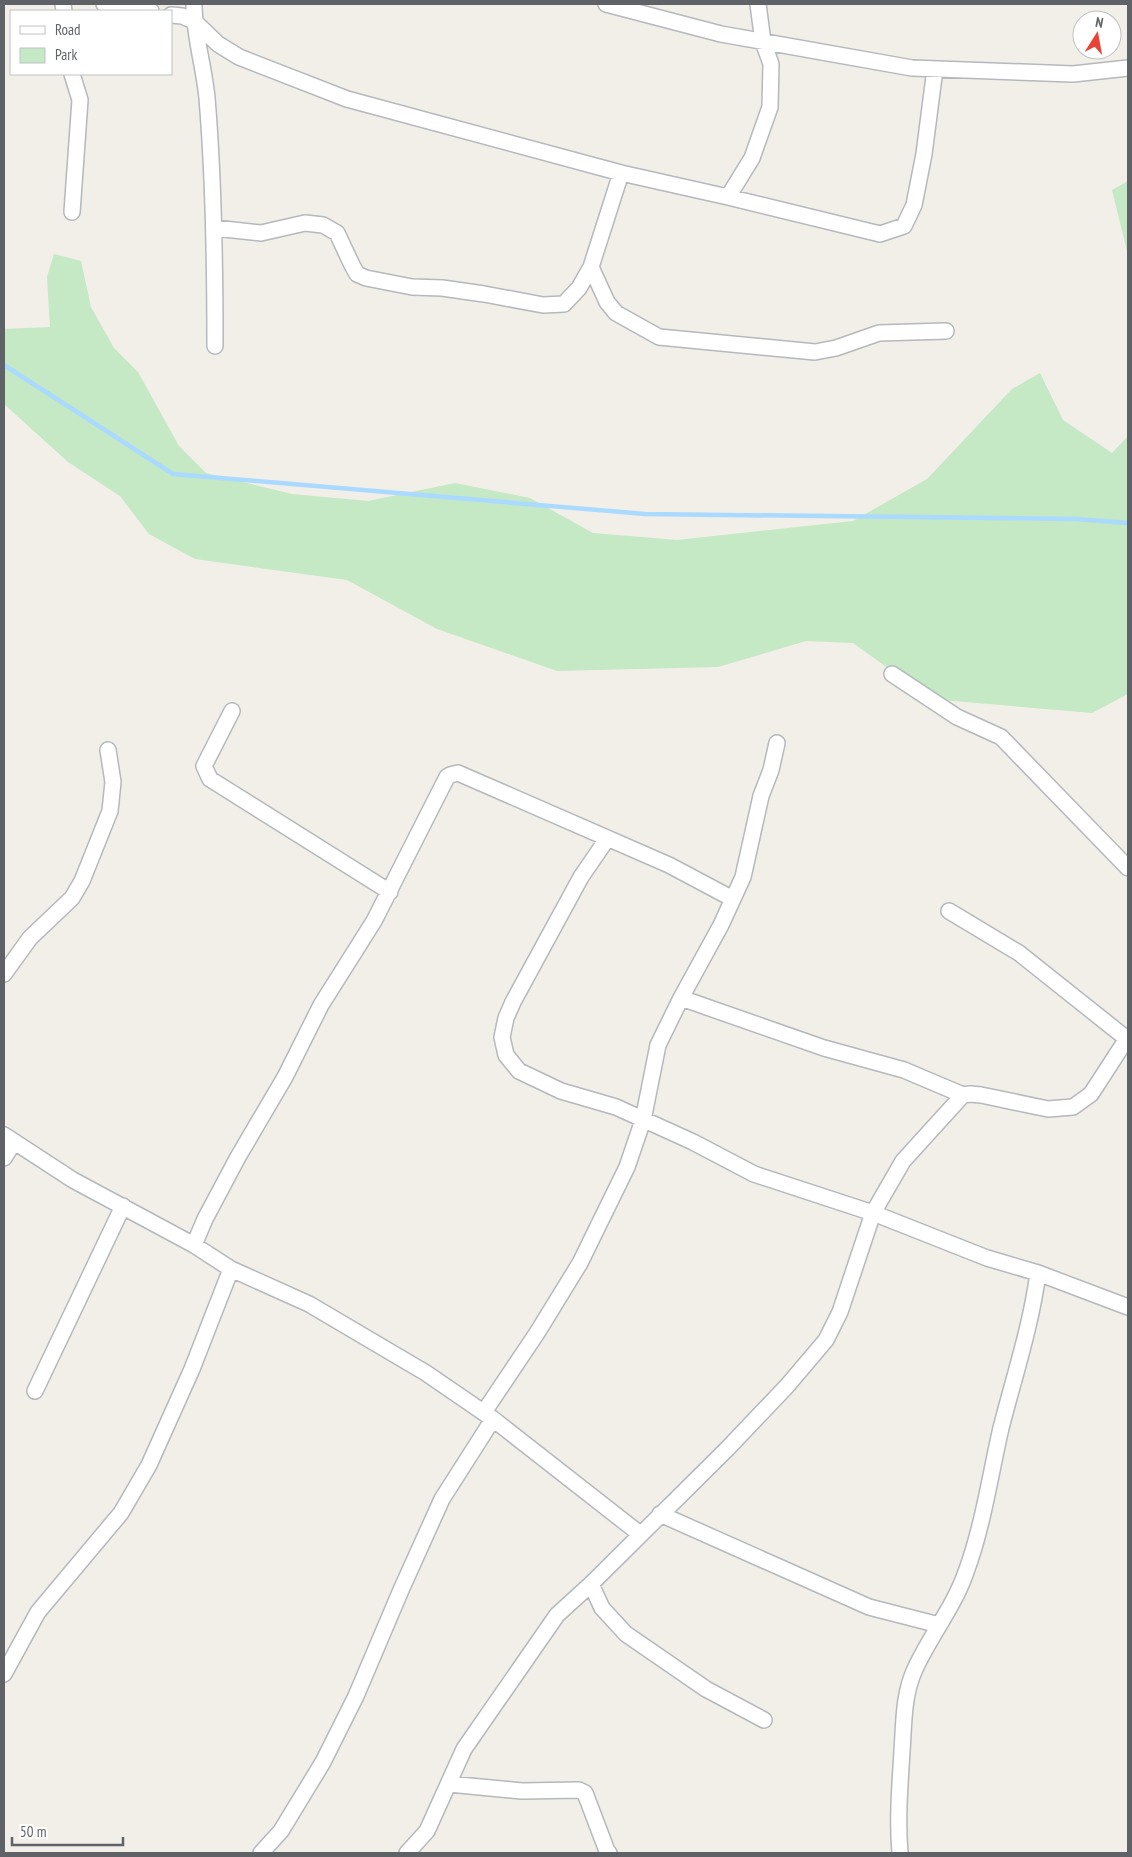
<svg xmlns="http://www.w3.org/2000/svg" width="1132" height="1857" font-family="'PT Sans Narrow',sans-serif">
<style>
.green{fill:#c5e8c5}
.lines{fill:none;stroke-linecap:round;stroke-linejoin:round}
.stream{stroke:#aadaff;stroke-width:4.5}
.street-casing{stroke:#b5b8bc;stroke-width:18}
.street{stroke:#fff;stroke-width:15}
</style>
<rect width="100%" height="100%" fill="#f1efe8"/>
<path class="green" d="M1128,181v74l-16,-65z
M54,254l27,7 10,46 23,41 24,24 41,74 27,27 86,21 76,7 87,-18 75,15 63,35 84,7 176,-19 74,-42 85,-90 28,-16 23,47 49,33 16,-17v258l-36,19 -161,-14 -78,-56 -47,-2 -88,26 -161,4 -120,-42 -90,-49 -152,-21 -46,-25 -29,-38 -52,-34 -64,-58v-75l46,-2 -3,-50z"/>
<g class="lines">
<path class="stream" d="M4,365l169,109 472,40 431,5 52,4"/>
<g class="street-casing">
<path id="street" d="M63,4l1,7
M104,4l47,7
M194,4c0,32 10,62 13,94 7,83 8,166 8,248
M606,4l115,30 191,34 161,6 55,-6
M171,15l11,1 12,5 24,23 21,13 108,42 274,74 107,24 152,37 24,-8 10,-21 10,-51 11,-85
M72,74l8,26 -8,112
M728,197l24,-39 18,-51 1,-43 -8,-22 -5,-38
M215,228l46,5 44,-10 18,2 14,8 15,32 5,9 9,4 46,9 30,1 42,6 59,11 21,-1 15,-16 12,-21 30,-94
M591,267l16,35 9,11 43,24 156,15 21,-4 43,-15 67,-2
M892,674l65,43 44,20 127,131
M232,711l-28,55 6,13 180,113
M607,839l-26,38 -68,125 -7,16 -4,19 4,18 13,16 42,20 55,16 77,35 61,32 119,39 114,45 51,15 90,34
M949,911l70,42 108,86
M4,974l26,-36 42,-40 10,-17 28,-70 3,-29 -5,-32
M681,998l143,50 80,22 59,25
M4,1135l69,45 121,65 37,24 78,35 117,69 67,46 147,115
M4,1158l10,-16
M194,1245l11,-26 33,-62 47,-80 36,-72 53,-84 73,-144 3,-2 8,-2 211,92 64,34
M35,1391l88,-185
M484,1412l53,-79 43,-70 47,-96 16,-47 15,-75 23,-47 40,-73 22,-48 18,-81 10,-26 6,-27
M660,1514l209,93 70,18
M591,1584l11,24 24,26 80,55 58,31
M4,1674l34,-62 83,-99 28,-48 43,-96 39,-100
M449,1784l73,7 57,-1 6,3 22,58 2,2
M261,1853l20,-22 42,-69 33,-66 45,-106 41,-91 51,-80
M407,1853l20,-22 37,-82 93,-134 34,-31 137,-136 59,-62 39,-46 14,-28 33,-99 30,-52 60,-66 7,-1 11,1 67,14 25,-2 18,-13 37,-57
M900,1853c-3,-34 0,-68 2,-102 2,-28 1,-56 13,-82 15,-33 39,-62 51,-97 17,-46 24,-96 35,-144 13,-51 30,-102 37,-155"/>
</g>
<use href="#street" class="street"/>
</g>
<rect width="1132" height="1857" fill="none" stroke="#5f6368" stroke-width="10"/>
<rect x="10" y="10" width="162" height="65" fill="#ffffff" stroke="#bfc1c3"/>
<rect x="20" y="26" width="25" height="8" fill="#ffffff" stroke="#bfc1c3"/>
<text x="55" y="35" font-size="15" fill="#5f6368">Road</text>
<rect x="20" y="48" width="25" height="15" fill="#c5e8c5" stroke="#bfc1c3"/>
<text x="55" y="60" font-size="15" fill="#5f6368">Park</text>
<g transform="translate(1097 35) rotate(11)"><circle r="24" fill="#ffffff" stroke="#bfc1c3"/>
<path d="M0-4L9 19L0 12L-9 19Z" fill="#ea4335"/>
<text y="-8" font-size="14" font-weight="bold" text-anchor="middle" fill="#5f6368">N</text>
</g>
<path d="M12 1837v8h111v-8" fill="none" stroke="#5f6368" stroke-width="2.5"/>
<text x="20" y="1837" font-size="15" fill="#5f6368" stroke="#ffffff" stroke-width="4" paint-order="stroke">50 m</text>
</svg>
